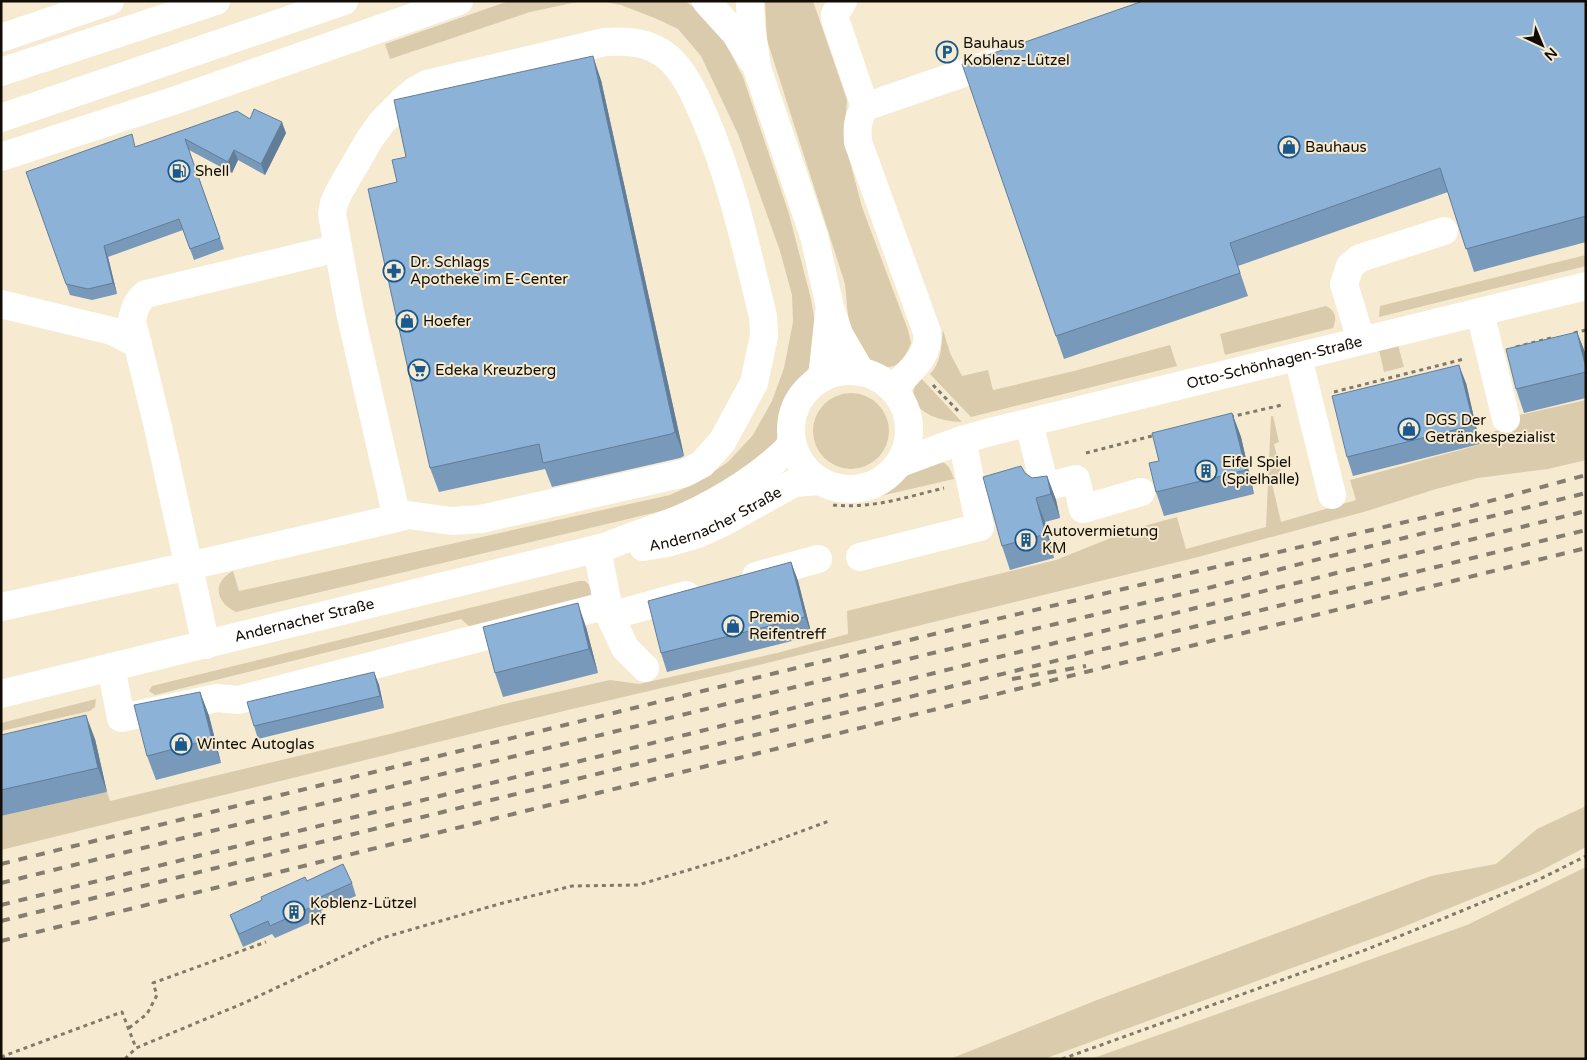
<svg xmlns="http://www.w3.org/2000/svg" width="1587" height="1060" font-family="'Varela Round',sans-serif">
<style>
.green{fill:#d9cbab}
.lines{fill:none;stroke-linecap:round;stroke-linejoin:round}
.path{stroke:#827a69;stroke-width:3;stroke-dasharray:4 4;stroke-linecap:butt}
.minor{stroke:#fff;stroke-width:28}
.highway{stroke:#fff;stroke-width:28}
.rail{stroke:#857e6d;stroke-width:4;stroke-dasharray:9 9;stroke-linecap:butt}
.wall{fill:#7899ba}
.shaded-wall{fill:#627d97}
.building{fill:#8cb2d8;stroke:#627d97}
.labels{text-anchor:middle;stroke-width:4;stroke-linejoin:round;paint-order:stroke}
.poi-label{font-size:15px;fill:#110d05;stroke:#f6ebd1;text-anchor:start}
.street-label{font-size:15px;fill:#110d05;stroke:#f6ebd1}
</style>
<rect width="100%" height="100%" fill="#f6ebd1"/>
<path class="green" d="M509,1h73l-52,11 -140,47 -5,-15z
M600,1h85l20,14 19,25 19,37 46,137 22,85 4,24 -6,45 -17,22 -6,10 -9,39 -6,11 -17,16 -80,42 -438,104c-21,-10 -24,-30 -3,-41l6,20 431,-96 28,-13 30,-20 25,-27 19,-34 12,-33 9,-46 -1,-27 -12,-44 -42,-117 -37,-78 -23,-27 -21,-10 -36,-14z
M765,1h48l34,99 -3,39 18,68 46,123 3,13c-5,13 -11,25 -26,24 -37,-2 -37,-56 -40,-83l-78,-244z
M1586,255v11l-207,51 1,-11z
M1326,306c10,5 11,12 7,22l-108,27 -5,-21z
M943,330l7,23 12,23 26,-6 5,20 81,-19 96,-26 7,21 -206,51 -41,-43c12,-12 11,-29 13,-44z
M1398,345l6,22 -20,5 -5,-22z
M920,377l42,45c-25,0 -64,-14 -42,-45z
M813 431a38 38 0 1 1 76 0a38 38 0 1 1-76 0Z
M1586,400v60l-38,9 -70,9 -42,11 -69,22 -169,46 -468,115 -162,38 -567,140v-34l106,-24 3,9 280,-67 114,-30 106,-24 29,4 138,-31 71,-19 -1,-23 209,-51 77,-31 44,-12 9,32 80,-22 5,-111h2l6,26 -5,2 8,32 -11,3 10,43 75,-22 -6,-20 132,-36 -2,-8 37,-12 -2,-8z
M937,460c11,3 13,8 17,19l-91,21 17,-7 27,-21z
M579,581h6c5,4 6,8 6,15l-121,31 -9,-8 -306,76 -6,-4 3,-5z
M96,699l-1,8 -5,4 -89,20v-8z
M1586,806v41l-48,25 -145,59 -349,128h-94l147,-59 334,-124 65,-12 41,-35z
M1586,867v192h-495l376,-134z"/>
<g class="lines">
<path class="path" d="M1574,333l12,-3
M1516,347l35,-9
M933,385l27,28
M1334,392l130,-33
M1230,417l52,-12
M1086,453l70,-18
M833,505c39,4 74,-8 111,-17
M129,1028l18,-14 10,-19 -4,-12 113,-41
M1,1057l121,-45 14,36
M125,1059l11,-11 108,-45 138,-65 117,-34 73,-18 66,-1 94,-28 97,-36
M1062,1059l306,-110 172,-70 46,-23"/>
<g class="minor">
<path d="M843,1l-8,13v5l30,88"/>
<path d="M1,304l111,27 26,13"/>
<path d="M1480,312l26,107"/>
<path d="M1361,340l-17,-56 6,-18 10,-8 84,-27"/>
<path d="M1298,357l34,138"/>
<circle cx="850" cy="430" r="59"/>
<path d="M893,389c15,-17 38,-33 34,-57l-69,-190c-1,-14 -1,-23 7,-35l136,-47"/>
<path d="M1029,423l16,64 31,-8 7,30 58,-17"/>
<path id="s1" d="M900,463l62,-23 28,-8 596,-146"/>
<path id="s2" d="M643,547l24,-4 31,-9 26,-12 70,-39 25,-2"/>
<path d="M597,549l13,67 15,32 20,20"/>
<path d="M860,557l120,-30 -18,-87"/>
<path d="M756,576l62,-17"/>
<path d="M1,607l188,-41 208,-48 11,-3 44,6 29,-2 204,-46 17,-9 20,-22 32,-59 10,-47 -1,-20c-17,-68 -31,-136 -59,-200 -9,-21 -19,-43 -35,-58 -19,-16 -41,-18 -64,-16l-178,42 -11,6 -10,8 -24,24 -13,18 -30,52 -5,11 -2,11 18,98 47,206"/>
<path d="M610,616l76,-21"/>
<path d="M206,645l-48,-218 -26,-106c2,-12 5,-20 14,-27l192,-46"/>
<path d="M111,667l10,51 96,-20 21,2 370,-95"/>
<path id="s3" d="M1,694l607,-148c25,-11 51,-18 76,-29 36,-16 82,-44 108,-73"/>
</g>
<path class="highway" d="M706,1l29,32 17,27
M750,1l1,24 6,43 57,168 16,71 9,27 22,38
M1,38l109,-37
M1,72l215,-71
M1,118l343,-117
M1,157l175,-57 283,-99
M822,378l7,-65"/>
<path class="rail" d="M1012,679l74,-13
M1,864l937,-231 526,-125 122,-33
M1,883l936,-231 275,-65 111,-29 263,-65
M1,905l1585,-394
M1,921l1585,-391
M1,941l1585,-393"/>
</g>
<path class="wall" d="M1586,1v241l-112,30 -26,-80 -210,74 10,30 -184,63 -8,-23z
M601,80l83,376 -4,2 -128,29 -7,-18 -106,23 -9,-24 -33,-286 9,-25z
M250,119l36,14 -21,42 -27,-15 -6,13 -43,-23 35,99 -30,11 -11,-30 -75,27 9,37 -25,6 -22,-5 -4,-11 70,-138z
M1577,332l9,23v43l-62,15 -8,-24z
M1466,383l14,61 -127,32 -6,-19z
M1232,413l9,24 13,57 -90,22 -8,-24 3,-31z
M1025,473l7,5 15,-2 9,24 4,18 -15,4 9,36 -44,12 -8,-24z
M791,562l7,19 14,55 -145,36 -6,-19z
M586,627l12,46 -95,24 -8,-24z
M374,672l5,13 5,23 -126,31 -4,-13z
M200,692l9,24 12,47 -65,17 -9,-24z
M1,735l94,4 12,53 -106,24z
M307,881l45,2 4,13 -35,15 2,6 -48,21 -3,-4 -29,13 -8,-19 -5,-13z"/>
<path class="shaded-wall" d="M593,56l8,24 83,376 -9,-24z
M282,122l4,11 -21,42 -4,-11z
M234,150l4,10 -6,13 -4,-11z
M104,246l4,11 9,37 -4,-11z
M1577,332l9,23v13z
M1459,365l7,18 14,61 -6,-19z
M1232,413l9,24 13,57 -8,-24z
M1047,476l9,24 4,18 -9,-24z
M1036,498l9,24 9,36 -8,-24z
M791,562l7,19 14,55 -7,-19z
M578,603l8,24 12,46 -9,-24z
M374,672l5,13 5,23 -4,-12z
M200,692l9,24 12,47 -9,-24z
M86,715l9,24 12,53 -9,-24z"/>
<path class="building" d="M1143,1h443v215l-120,33 -26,-81 -210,75 10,30 -184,63 -94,-272z
M593,56l82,376 -4,2 -128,29 -4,-19 -109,24 -62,-279 29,-7 -5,-22 14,-3 -12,-57z
M254,109l28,13 -21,42 -27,-14 -6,12 -43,-23 35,99 -30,11 -11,-30 -75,27 9,37 -25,6 -22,-5 -40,-112 106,-38 3,13 102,-36 13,8z
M1577,332l9,36v4l-70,17 -10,-40z
M1459,365l15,60 -127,32 -15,-61z
M1232,413l14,57 -90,22 -7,-29 10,-2 -7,-28z
M1021,466l4,7 7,5 15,-2 4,18 -15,4 10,36 -44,12 -19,-69z
M791,562l14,55 -144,36 -13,-52z
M578,603l11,46 -94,24 -12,-46z
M374,672l6,24 -126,30 -7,-24z
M200,692l12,47 -65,17 -13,-51z
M86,715l12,53 -97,22v-55z
M343,864l9,19 -36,16 2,5 -48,22 -2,-5 -29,13 -9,-19 32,-15 -1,-3 44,-20 2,4z"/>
<defs>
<g id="parking-ring" transform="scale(1.125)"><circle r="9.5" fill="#f6ebd1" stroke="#19598f" stroke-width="1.5"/><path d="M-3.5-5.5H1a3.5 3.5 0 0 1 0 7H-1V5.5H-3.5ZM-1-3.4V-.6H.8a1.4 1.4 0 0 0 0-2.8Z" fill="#19598f"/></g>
<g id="shop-ring" transform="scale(1.125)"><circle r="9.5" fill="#f6ebd1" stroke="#19598f" stroke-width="1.5"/><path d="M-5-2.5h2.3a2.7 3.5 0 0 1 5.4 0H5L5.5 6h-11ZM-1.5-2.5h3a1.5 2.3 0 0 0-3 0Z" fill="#19598f"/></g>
<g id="fuel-ring" transform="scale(1.125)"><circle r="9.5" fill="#f6ebd1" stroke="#19598f" stroke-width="1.5"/><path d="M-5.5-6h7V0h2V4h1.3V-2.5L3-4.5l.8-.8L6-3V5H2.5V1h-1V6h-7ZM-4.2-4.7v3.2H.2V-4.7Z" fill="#19598f"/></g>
<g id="pharmacy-ring" transform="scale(1.125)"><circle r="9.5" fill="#f6ebd1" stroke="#19598f" stroke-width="1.5"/><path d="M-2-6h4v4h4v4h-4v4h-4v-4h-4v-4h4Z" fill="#19598f"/></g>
<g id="supermarket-ring" transform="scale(1.125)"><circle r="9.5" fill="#f6ebd1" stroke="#19598f" stroke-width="1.5"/><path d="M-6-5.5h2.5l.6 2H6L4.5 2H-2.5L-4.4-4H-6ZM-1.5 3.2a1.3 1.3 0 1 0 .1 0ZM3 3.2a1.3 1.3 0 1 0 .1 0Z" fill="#19598f"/></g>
<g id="building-ring" transform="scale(1.125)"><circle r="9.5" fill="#f6ebd1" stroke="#19598f" stroke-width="1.5"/><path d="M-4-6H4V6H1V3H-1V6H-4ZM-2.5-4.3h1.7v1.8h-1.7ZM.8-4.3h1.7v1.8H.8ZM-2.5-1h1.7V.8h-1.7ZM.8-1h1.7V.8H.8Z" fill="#19598f"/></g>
</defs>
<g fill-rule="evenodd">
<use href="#parking-ring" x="947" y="52"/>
<use href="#shop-ring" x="1289" y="147"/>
<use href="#fuel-ring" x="179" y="171"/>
<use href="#pharmacy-ring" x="394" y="271"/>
<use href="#shop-ring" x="407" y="321"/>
<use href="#supermarket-ring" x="419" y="370"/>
<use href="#shop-ring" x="1409" y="429"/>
<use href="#building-ring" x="1206" y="471"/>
<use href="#building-ring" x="1026" y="540"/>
<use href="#shop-ring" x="733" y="626"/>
<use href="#shop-ring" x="181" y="744"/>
<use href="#building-ring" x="294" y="912"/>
</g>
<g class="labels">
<g class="poi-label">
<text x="963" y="48">Bauhaus<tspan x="963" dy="17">Koblenz-Lützel</tspan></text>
<text x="1305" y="152">Bauhaus</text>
<text x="195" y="176">Shell</text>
<text x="410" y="267">Dr. Schlags<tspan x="410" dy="17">Apotheke im E-Center</tspan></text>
<text x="423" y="326">Hoefer</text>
<text x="435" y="375">Edeka Kreuzberg</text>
<text x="1425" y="425">DGS Der<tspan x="1425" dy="17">Getränkespezialist</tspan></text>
<text x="1222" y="467">Eifel Spiel<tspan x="1222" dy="17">(Spielhalle)</tspan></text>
<text x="1042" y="536">Autovermietung<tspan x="1042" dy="17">KM</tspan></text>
<text x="749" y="622">Premio<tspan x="749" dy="17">Reifentreff</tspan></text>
<text x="197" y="749">Wintec Autoglas</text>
<text x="310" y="908">Koblenz-Lützel<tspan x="310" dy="17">Kf</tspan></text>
</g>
<g class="street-label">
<text dy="5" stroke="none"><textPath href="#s1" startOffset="388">Otto-Schönhagen-Straße</textPath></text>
<text dy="5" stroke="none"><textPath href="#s2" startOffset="78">Andernacher Straße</textPath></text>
<text dy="5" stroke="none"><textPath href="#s3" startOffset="312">Andernacher Straße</textPath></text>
</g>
</g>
<rect width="1587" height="1060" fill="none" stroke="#110d05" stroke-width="5"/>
<g transform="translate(1542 45) rotate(136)" stroke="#f6ebd1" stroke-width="4" paint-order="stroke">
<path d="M0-4L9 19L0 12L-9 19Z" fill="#110d05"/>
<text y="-8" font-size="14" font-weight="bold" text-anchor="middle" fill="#110d05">N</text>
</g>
</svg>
